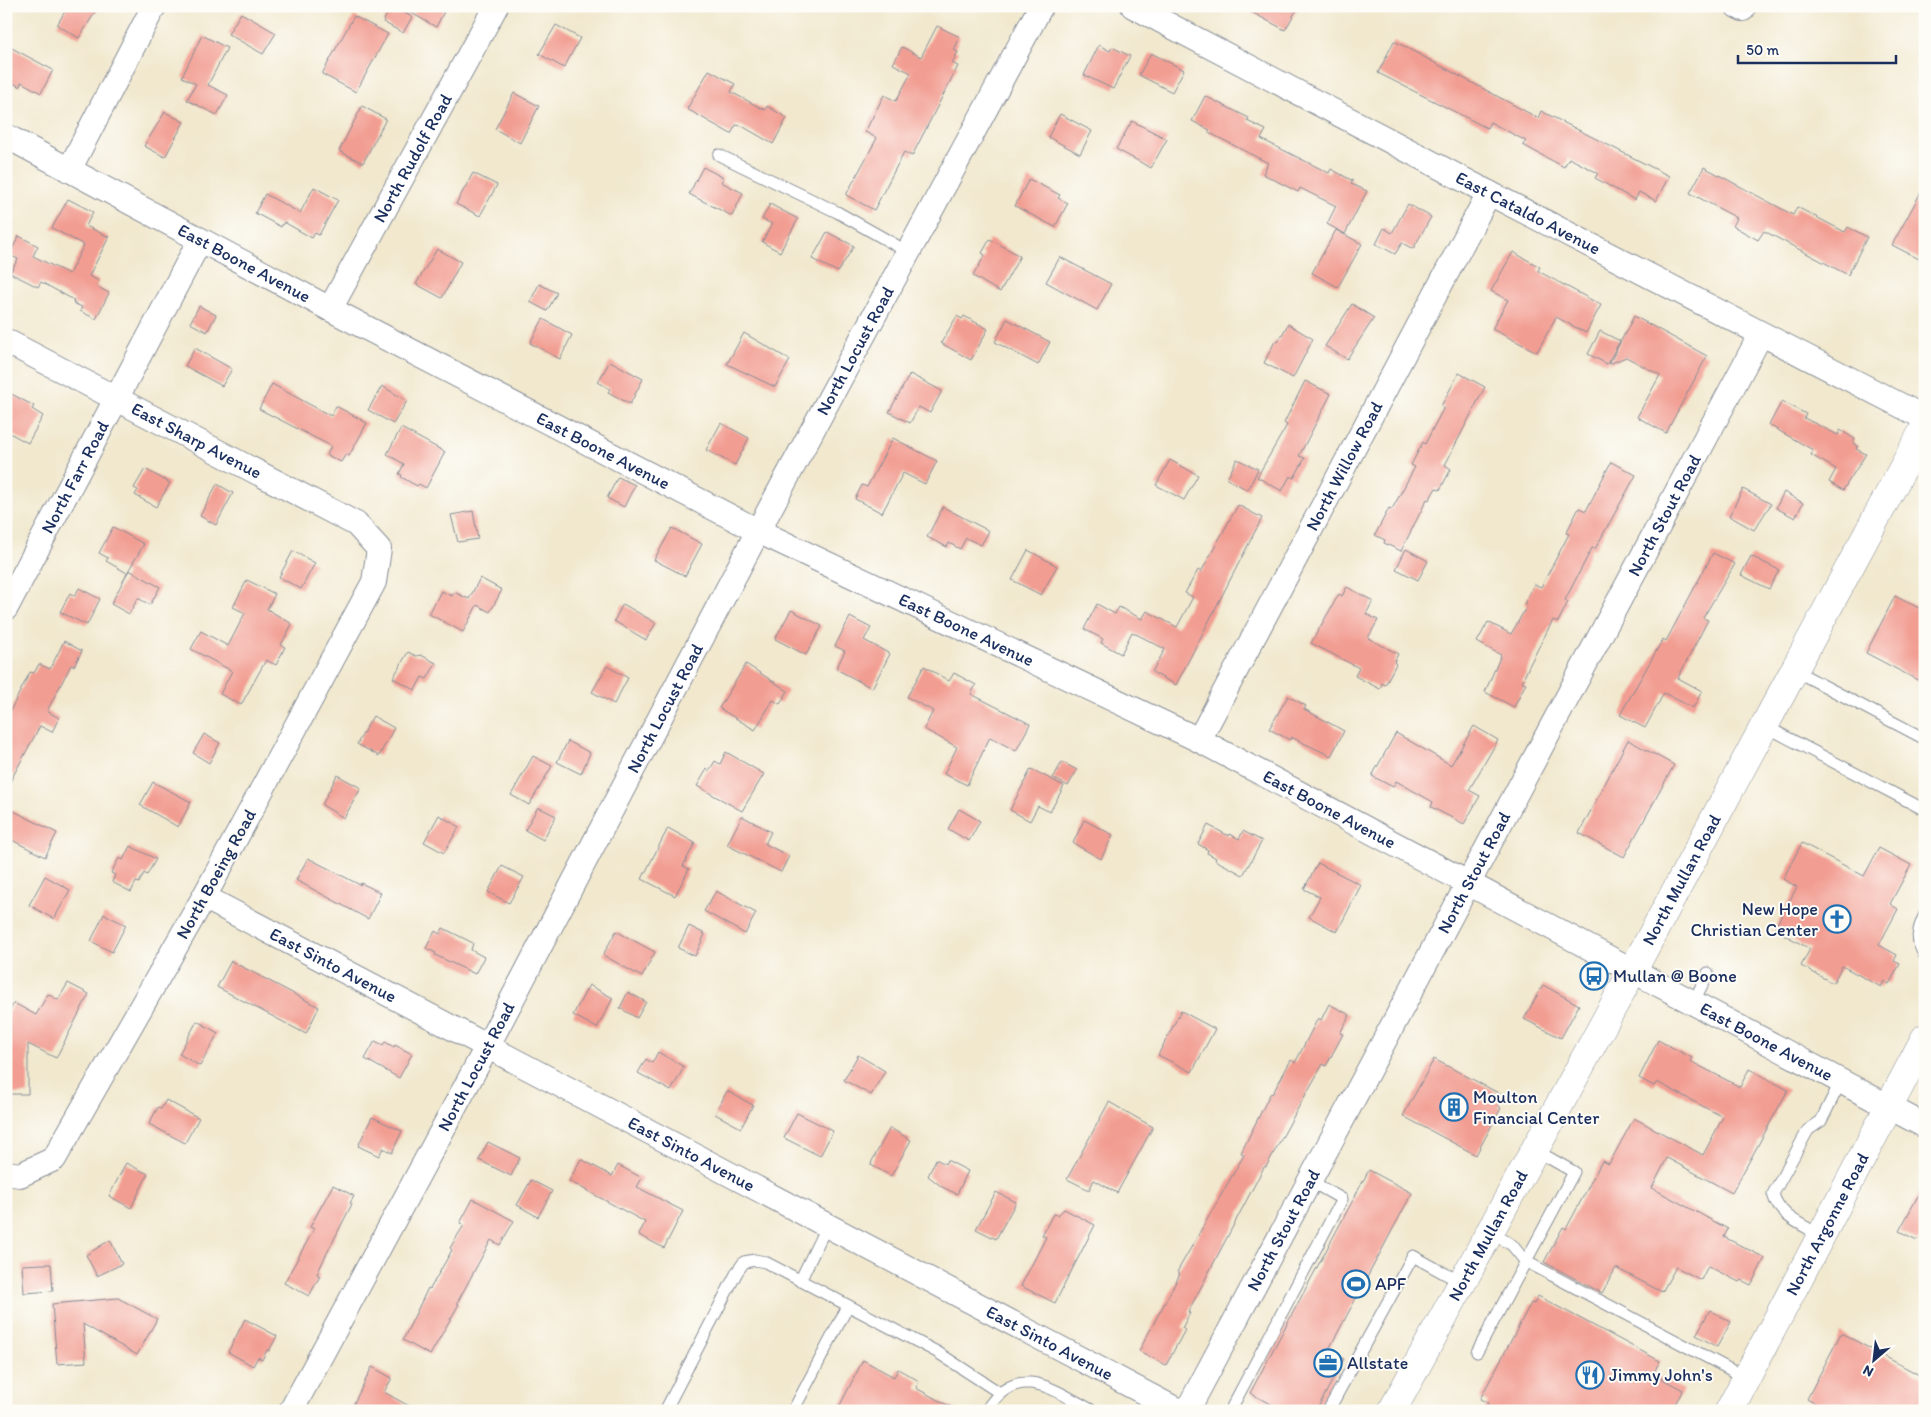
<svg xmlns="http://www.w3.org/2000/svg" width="1931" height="1417" font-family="Itim,sans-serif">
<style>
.building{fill:#f29d92}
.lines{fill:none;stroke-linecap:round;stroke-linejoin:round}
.service-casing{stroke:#868c96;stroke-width:13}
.minor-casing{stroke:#868c96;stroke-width:26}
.primary-casing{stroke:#868c96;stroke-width:29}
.service{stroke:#fff;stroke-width:11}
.minor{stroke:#fff;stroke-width:24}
.primary{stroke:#fff;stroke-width:28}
.labels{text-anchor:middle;stroke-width:4;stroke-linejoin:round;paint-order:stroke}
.street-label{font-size:18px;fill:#1b2f5e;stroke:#fdfcf7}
.poi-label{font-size:18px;fill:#1b2f5e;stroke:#fdfcf7;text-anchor:start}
</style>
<rect width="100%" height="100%" fill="#fdfcf7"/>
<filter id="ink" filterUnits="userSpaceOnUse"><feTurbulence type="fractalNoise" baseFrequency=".02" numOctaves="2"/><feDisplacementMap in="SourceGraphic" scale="10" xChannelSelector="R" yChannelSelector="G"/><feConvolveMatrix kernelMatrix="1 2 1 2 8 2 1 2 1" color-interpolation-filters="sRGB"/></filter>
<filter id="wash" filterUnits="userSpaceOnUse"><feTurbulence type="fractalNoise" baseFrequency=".0096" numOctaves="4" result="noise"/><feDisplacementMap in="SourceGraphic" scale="20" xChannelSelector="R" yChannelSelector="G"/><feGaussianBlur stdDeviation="1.12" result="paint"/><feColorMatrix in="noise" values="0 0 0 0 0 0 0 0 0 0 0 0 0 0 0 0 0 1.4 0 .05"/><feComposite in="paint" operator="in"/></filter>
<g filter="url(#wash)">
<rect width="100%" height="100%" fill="#f1e8ce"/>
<g id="blocks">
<path class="building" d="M68,6h31l-20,32 -22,-13z
M391,6l21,11 -9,16 -20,-11z
M399,6h48l-11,21z
M1240,6h59l-14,24z
M241,13l35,20 -13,21 -35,-20z
M354,16l34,18 -32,58 -34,-18z
M556,25l24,13 -16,30 -25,-14z
M937,26l23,11 -6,13 4,2 -6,11 6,3 -46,90 -8,-4 -30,58 -28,-15 31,-57 -12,-6 19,-37 12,6 15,-28 -18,-9 9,-17 19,10z
M202,35l25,13 -19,37 20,10 -11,20 -30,-15 9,-16 -14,-7z
M1394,41l144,77 3,-7 128,65 -13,25 -17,-9 -4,8 -40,-22 3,-5 -29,-15 -5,9 -41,-22 3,-4 -36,-19 -3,6 -109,-55z
M6,45l47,25 -12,23 -20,-11 -1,5 -14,-8z
M1099,45l11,6 2,-4 18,9 -17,33 -29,-14z
M1151,53l33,17 -12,22 -33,-17z
M709,70l26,14 -4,8 34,18 2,-4 20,12 -14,26 -31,-18 -6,-1 -5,9 -44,-25z
M514,93l25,13 -19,37 -25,-14z
M1205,96l44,22 -2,3 19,9 -5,9 68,34 2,-4 22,12 -2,3 16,7 -22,43 -18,-10 9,-18 -36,-18 -2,4 -35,-18 5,-11 -60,-31 2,-2 -18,-9z
M362,106l24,13 -23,44 -24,-12z
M165,112l19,10 -19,35 -21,-11z
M1060,114l32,17 -12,23 -32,-17z
M1132,121l35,18 -16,29 -35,-19z
M703,167l21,11 -3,4 22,11 -11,23 -43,-22z
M1704,167l89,48 4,-8 48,25 3,-5 19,10 -19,38 -84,-44 -6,9 -25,-14 4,-8 -47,-25z
M473,173l24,12 -17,31 -24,-12z
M1029,179l31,16 -2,3 10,5 -13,24 -40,-21z
M1925,185v77l-33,-17z
M314,187l24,13 -19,35 -4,-2 -3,5 -28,-16 -3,5 -26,-14 10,-19 35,19z
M68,199l25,13 -7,14 23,11 -20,39 10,5 -3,5 13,7 -13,26 -16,-8 2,-4 -9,-4 1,-3 -33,-18 -3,5 -28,-14 8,-14 -9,-4 10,-19 19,10 -5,10 36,18 15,-29 -32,-17z
M770,204l28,15 -18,33 -18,-10 10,-18 -10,-5z
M1408,204l23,13 -18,32 -11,-6 -7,11 -19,-10 8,-16 8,5z
M1336,230l26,14 -24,43 -26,-14z
M827,232l27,14 -16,26 -26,-13z
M990,239l30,17 -20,36 -27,-16 12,-21 -3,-2z
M437,249l24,13 -19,36 -26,-14z
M1513,252l27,15 -2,4 63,34 -15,28 -30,-16 -19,35 -45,-23 16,-29 -17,-9z
M1060,257l51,27 -14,26 -51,-28z
M539,284l18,9 -10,18 -17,-9z
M1352,304l22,14 -27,41 -22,-13z
M199,306l17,9 -9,17 -17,-9z
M957,316l5,3 2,-3 24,13 -17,31 -30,-17z
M1634,316l73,40 -41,77 -29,-16 23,-42 -34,-18 -17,7z
M543,319l29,16 -12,24 -30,-16z
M1007,319l43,23 -12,23 -43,-23z
M1288,324l25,15 -20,39 -29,-15 11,-22 3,1z
M1600,331l20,10 -13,23 -19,-10z
M744,333l46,27 -15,27 -48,-23z
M195,348l37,21 -10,17 -37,-20z
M610,361l33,18 -13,25 -22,-12 2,-3 -12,-7z
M1459,373l26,14 -40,78 6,4 -11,21 -4,-2 -7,12 -2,-1 -26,52 -17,-8 1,-3 -10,-5 14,-27 3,1 5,-9 18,-33 -4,-2 12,-23 2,2 19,-37 -3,-1z
M910,374l32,17 -12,22 -11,-6 -9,16 -21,-11z
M1305,381l26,13 -32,62 6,2 -11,20 -4,-2 -8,15 -25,-14 30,-52 -3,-2z
M272,384l59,32 5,-10 31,17 -18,33 -3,-2 -5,8 -14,-7 4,-9 -72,-37z
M382,386l25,15 -14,23 -25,-14z
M6,391l28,15 -2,3 11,7 -15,27 -22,-12z
M1782,401l24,13 -2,4 34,17 2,-5 15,9 -2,4 5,3 -2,3 10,5 -23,36 -14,-8 7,-13 -25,-14 2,-5 -44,-25z
M721,423l28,15 -14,27 -29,-15z
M401,428l44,24 -19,36 -7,-4 -2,2 -16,-9 1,-2 -3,-1 5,-10 -17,-10z
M893,438l44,23 -12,23 -22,-11 -21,40 -27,-14 7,-14 5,2z
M1237,459l21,10 -10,21 -21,-11z
M1170,460l28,15 -14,25 -28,-15z
M1611,462l25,13 -41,74 -3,-1 -27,52 3,2 -10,20 -5,-2 -24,46 -7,16 4,1 -12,24 -29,-15 16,-37 -24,-13 11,-20 23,12 16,-28 -3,-2 10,-20 7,3 28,-53 -3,-1 13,-25 7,3z
M145,469l25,14 -14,24 -21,-12 3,-5 -4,-2z
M618,477l17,8 -11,22 -17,-9z
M217,484l16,9 -17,32 -16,-9z
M1743,489l28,15 -17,26 -25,-14z
M1784,492l19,11 -8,15 -19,-10z
M1238,505l24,13 -86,167 -24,-13 13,-23 -33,-17 -11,22 -20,-11 2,-4 -19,-10 13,-25 18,10 4,-7 23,12 5,-8 30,16 16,-30 -8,-4 13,-23 3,2z
M943,507l46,24 -8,14 -15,-7 -6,11 -11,-6 -2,4 -20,-10z
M473,511l5,28 -20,3 -7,-27z
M113,527l31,17 -17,29 -21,-12 2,-3 -9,-5z
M672,528l30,16 -17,32 -31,-16z
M1406,549l22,12 -10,19 -22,-11z
M1028,550l29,16 -16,29 -29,-15z
M293,551l22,12 -14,26 -22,-12z
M1713,553l22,11 -32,54 5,2 -30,58 24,13 -9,17 -29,-15 -19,35 -25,-13 43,-76 3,2z
M1751,556l28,14 -10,19 -28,-14z
M129,570l31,17 -10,18 -12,-7 -9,16 -18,-10z
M480,578l22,12 -12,22 -13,-7 -14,27 -34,-18 12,-23 11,5 2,-4 15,7z
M247,580l28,14 -8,15 25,15 -11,21 4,2 -9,18 -10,-5 -25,45 -21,-11 12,-23 -41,-22 10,-18 27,15 17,-33 -12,-6z
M1347,587l26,14 -7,13 12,6 -10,18 30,16 -4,8 2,2 -11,21 -3,-2 -2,6 -25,-13 4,-8 -48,-25 28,-49 3,2z
M79,588l21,11 -13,26 -27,-13 10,-19 5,3z
M1895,596l30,15v73l-59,-31z
M623,604l33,19 -10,17 -32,-19z
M791,610l31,16 -16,29 -31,-16z
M850,617l21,11 -7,12 26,14 -18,34 -36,-19 9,-18 -10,-5z
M64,641l18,10 -8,15 -3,-1 -24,46 12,7 -7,14 -12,-6 -34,63v-70l24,-47 4,1 5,-9 11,5z
M408,652l8,4 5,-1 15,8 -9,16 -5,-2 -7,13 -22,-12z
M746,664l42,27 -8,13 -7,-4 -18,30 -36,-22z
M607,666l21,12 -14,26 -22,-12z
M924,666l25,15 5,-8 22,12 -5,9 59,30 -14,27 -26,-14 -23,48 -23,-11 13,-27 -33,-18 9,-18 -26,-14z
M1288,696l18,10 -2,3 40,22 -13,25 -40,-19 -1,3 -21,-11z
M373,716l21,12 -15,28 -22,-12z
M1474,726l24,14 -29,50 11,6 -16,28 -33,-17 2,-5 -37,-21 -3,6 -21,-11 24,-43 55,32z
M204,734l16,9 -11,20 -16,-10z
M1628,740l46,25 -50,92 -45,-24z
M568,741l22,12 -9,21 -24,-12z
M726,752l38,22 -22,37 -45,-25 10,-17 2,2 6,-10 5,3z
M533,756l19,10 -23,39 -18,-10z
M1062,762l15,8 -9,16 -15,-8z
M1031,769l33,17 -14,26 -12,-6 -8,15 -20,-11z
M337,775l24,13 -17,30 -22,-13z
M153,782l38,20 -13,25 -38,-22z
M6,807l51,26 -12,24 -39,-20z
M538,807l18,9 -13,24 -18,-10z
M959,809l21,12 -11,20 -21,-12z
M439,815l20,12 -15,26 -20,-11z
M742,816l29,16 -6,12 24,12 -8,16 -54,-27z
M1084,820l29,15 -12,24 -28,-16z
M1208,825l21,11 1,-2 9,5 4,-8 19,10 -19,34 -28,-15 1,-2 -9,-5 1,-3 -10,-6z
M668,828l27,15 -12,23 6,3 -14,27 -33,-17z
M1802,843l62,33 15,-28 32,17 -21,39 8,5 -19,36 18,10 -3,6 6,3 -11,20 -5,-3 -3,6 -39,-21 -9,17 -32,-17 9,-17 -36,-20 23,-42 -14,-8z
M130,846l26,13 -9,16 -3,-2 -5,10 -3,-1 -5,10 -19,-10 3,-7 -4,-2 8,-15 4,2z
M308,858l52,27 1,-2 20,10 -13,26 -72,-39z
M1318,863l43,22 -24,47 -28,-15 11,-20 -16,-8z
M502,866l22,11 -15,26 -21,-11z
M45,876l25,14 -16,29 -25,-14z
M716,891l40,22 -11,21 -41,-23z
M104,914l22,11 -14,27 -21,-11z
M689,926l16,8 -10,22 -17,-8z
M443,928l30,15 -2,7 13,7 -9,17 -40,-19 1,-2 -10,-5 9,-17 5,3z
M616,931l39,21 -13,25 -39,-22z
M231,961l88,46 -13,27 -89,-47z
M68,983l21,11 -33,64 -28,-14v50h-22v-77l8,-14 22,12 12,-21 10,6z
M589,985l24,13 -16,30 -24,-13z
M1543,985l36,20 -18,33 -37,-19z
M628,992l18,10 -9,16 -17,-10z
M1329,1004l21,11 -10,18 3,1 -17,32 -3,-2 -26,46 -31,57h-2l-76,145 2,1 -8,15 3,2 -19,35 -27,-14 41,-77 -3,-2 67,-117 -3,-2 29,-59 3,-1 18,-33 4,3 23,-45 3,2z
M1181,1011l34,18 -23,43 -34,-17z
M197,1021l21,12 -18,33 -21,-12z
M1658,1040l34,18 -2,3 50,26 9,-18 39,21 -56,103 -65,-35 -15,30 76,41 -4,8 41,21 -14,27 -10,-5 -2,2 -31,-16 -7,14 -25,-13 -14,25 -46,-24 -14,25 -58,-31 19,-35 3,2 36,-68 7,3 25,-46 69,37 20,-38 -66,-35 -3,4 -15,-8z
M375,1041l8,4 2,-3 9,5 1,-2 17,9 -13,24 -34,-19z
M658,1052l26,15 -13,24 -33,-18 8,-14 6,4z
M858,1055l27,16 -14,24 -27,-15z
M1434,1059l70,37 -6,10 3,2 -25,47 -73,-39z
M727,1091l26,14 -12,23 -26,-14z
M166,1100l33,18 -14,25 -36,-19 9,-17 3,2z
M1109,1102l44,25 -36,66 -23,-13 -5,10 -22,-11z
M797,1113l36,18 -13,25 -36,-18z
M372,1117l30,14 -10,22 -9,-5 -4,8 -21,-10z
M890,1128l21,12 -20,36 -20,-11 1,-4z
M488,1142l32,16 -9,18 -32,-16z
M581,1159l31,17 6,-11 24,13 -5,9 46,24 -19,37 -25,-13 6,-13 -76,-41z
M936,1159l9,5 2,-4 21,11 -11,23 -15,-7 -14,-11z
M126,1163l22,11 -17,34 -22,-12z
M1369,1170l43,23 -84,158 16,8 -28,52h-33l-33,-18z
M531,1180l21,11 -14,26 -21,-12z
M1925,1183v58l-7,-3 -1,2 -18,-9z
M333,1185l21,11 -4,7 2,1 -27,53 -8,17 3,2 -11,20 -25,-13 30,-54 -4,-2z
M996,1192l20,10 -20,37 -20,-10z
M473,1199l41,22 -14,24 -9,-5 -34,63 2,1 -29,51 -27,-15 25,-52 2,1 22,-39 -2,-2 14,-23 -4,-2z
M1064,1209l31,16 -40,78 -34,-17 25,-49 -4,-2 11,-21 5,1z
M110,1240l12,24 -25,12 -11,-21z
M43,1264h8l2,27 -29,2 -2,-28z
M1538,1296l122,65 -7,13 30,16 -12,21h-187l4,-8 -8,-4 51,-96 3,1z
M118,1298l39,21 -20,36 -54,-31 3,38 -29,2 -5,-60z
M1710,1310l21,12 -14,25 -21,-12z
M245,1319l32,17 -8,15 -2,-1 -5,10 -4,-3 -5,9 -25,-14z
M1841,1333l84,45v26l-4,7h-108l3,-7 -9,-5z
M863,1360l31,17 4,-8 21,12 -3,7 42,23h-121z
M372,1367l20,11 -8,14 34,19h-68z"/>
</g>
</g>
<g filter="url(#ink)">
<use href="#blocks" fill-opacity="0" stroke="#868c96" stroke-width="1"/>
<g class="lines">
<g class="service-casing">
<path id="service" d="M719,155l118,57 71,40
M1794,670l131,69
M1765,726l160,84
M1925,914c-8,17 -10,26 0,42
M1693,1003l15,-30
M1490,1232l22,13 13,16 221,117
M1820,1235c-19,-11 -41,-19 -47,-41l35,-64 13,-9 20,-40
M800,1281l27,-56
M1477,1352l97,-180 -39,-22
M665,1411l72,-139 7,-10 11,-2 10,2 172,90 63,41
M793,1411l55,-105
M986,1411c31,-51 68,-21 107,0
M1230,1411l112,-212 -32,-18
M1328,1411l85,-155 49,27"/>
</g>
<g class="minor-casing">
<g id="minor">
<path id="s1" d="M1133,6l356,187 436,225"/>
<path d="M1737,6l6,3"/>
<path id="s2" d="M6,136l324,173 428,222 441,209 726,386"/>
<path d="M69,170l85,-164"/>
<path id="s3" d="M330,309l166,-303"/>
<path id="s4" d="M6,341l350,183 23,25 -5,33 -170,315 -150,262 -34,16 -14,-2"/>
<path id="s5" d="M6,608l194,-368"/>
<path id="s6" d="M1199,740l290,-547"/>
<path id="s7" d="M204,897l975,514"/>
<path id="s8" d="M291,1411l196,-364 271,-516 283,-525"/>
<path id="s9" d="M1187,1411l574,-1077"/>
</g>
</g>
<g class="primary-casing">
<g id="primary">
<path id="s10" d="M1392,1411l241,-441 292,-543"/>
<path id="s11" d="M1729,1411l196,-373"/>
</g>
</g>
<use href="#service" class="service"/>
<use href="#minor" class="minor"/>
<use href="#primary" class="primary"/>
</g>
</g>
<defs>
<g id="church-ring" transform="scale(1.4375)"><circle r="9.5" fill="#fdfcf7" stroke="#1f6fb2" stroke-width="1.5"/><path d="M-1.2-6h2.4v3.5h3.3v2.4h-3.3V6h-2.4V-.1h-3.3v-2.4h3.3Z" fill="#1f6fb2"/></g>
<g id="bus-ring" transform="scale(1.4375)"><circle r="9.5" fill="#fdfcf7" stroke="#1f6fb2" stroke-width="1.5"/><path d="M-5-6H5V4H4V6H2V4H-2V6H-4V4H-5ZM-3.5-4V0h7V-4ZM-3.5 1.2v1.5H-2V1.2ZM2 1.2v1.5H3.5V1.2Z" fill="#1f6fb2"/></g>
<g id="building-ring" transform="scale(1.4375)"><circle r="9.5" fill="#fdfcf7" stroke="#1f6fb2" stroke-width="1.5"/><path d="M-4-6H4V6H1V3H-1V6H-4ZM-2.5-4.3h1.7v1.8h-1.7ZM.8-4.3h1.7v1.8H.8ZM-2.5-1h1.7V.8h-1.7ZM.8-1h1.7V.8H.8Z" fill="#1f6fb2"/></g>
<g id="stadium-ring" transform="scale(1.4375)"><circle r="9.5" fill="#fdfcf7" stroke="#1f6fb2" stroke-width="1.5"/><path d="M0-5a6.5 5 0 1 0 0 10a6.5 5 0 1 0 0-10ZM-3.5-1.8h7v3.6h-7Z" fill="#1f6fb2"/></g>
<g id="office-ring" transform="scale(1.4375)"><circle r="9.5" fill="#fdfcf7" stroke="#1f6fb2" stroke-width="1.5"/><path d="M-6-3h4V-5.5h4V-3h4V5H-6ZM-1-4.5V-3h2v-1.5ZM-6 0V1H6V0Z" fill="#1f6fb2"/></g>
<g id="restaurant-ring" transform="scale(1.4375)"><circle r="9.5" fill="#fdfcf7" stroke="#1f6fb2" stroke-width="1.5"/><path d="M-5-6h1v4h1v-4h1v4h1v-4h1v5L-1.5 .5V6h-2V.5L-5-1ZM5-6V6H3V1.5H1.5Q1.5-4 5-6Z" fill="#1f6fb2"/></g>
</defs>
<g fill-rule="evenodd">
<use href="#church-ring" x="1837" y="919"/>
<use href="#bus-ring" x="1594" y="976"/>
<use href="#building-ring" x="1454" y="1107"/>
<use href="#stadium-ring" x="1356" y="1284"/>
<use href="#office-ring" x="1328" y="1363"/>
<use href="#restaurant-ring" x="1590" y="1375"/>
</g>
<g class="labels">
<g class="street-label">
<text dy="6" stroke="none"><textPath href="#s3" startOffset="172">North Rudolf Road</textPath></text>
<text dy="6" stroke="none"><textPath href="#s1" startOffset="446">East Cataldo Avenue</textPath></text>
<text dy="6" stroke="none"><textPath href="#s2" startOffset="270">East Boone Avenue</textPath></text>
<text dy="6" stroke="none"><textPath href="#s8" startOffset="1201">North Locust Road</textPath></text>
<text dy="6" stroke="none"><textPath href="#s4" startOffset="215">East Sharp Avenue</textPath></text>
<text dy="6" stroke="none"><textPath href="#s2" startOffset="675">East Boone Avenue</textPath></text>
<text dy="6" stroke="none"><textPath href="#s6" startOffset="310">North Willow Road</textPath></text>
<text dy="6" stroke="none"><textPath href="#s5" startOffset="148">North Farr Road</textPath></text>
<text dy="6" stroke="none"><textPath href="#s9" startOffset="1015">North Stout Road</textPath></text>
<text dy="6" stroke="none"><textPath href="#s2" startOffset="1080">East Boone Avenue</textPath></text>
<text dy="6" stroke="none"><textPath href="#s8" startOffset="796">North Locust Road</textPath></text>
<text dy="6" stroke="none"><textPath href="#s2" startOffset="1485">East Boone Avenue</textPath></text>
<text dy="6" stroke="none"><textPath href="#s9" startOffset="610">North Stout Road</textPath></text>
<text transform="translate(216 874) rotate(-61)" y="6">North Boeing Road</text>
<text dy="6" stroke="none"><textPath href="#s10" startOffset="605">North Mullan Road</textPath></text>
<text dy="6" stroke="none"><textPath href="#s7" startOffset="146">East Sinto Avenue</textPath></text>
<text dy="6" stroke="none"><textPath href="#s2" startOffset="1980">East Boone Avenue</textPath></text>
<text dy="6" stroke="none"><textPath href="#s8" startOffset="391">North Locust Road</textPath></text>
<text dy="6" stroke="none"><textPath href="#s7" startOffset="551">East Sinto Avenue</textPath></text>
<text dy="6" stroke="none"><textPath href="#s11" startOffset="211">North Argonne Road</textPath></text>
<text dy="6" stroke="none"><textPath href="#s9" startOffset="205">North Stout Road</textPath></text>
<text dy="6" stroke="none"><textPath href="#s10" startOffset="200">North Mullan Road</textPath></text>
<text dy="6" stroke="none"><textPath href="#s7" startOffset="956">East Sinto Avenue</textPath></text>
</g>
<g class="poi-label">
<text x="1818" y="915" text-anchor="end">New Hope<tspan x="1818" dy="21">Christian Center</tspan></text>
<text x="1613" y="982">Mullan @ Boone</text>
<text x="1473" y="1103">Moulton<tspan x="1473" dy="21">Financial Center</tspan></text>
<text x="1375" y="1290">APF</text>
<text x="1347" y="1369">Allstate</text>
<text x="1609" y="1381">Jimmy John's</text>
</g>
</g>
<rect width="1931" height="1417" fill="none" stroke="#fdfcf7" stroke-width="25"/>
<g transform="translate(1874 1360) rotate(208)" stroke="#fdfcf7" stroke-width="4" paint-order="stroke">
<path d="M0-4L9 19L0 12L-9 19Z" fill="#1b2f5e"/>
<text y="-8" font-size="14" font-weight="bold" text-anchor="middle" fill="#1b2f5e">N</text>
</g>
<path d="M1738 55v8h158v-8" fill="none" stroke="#1b2f5e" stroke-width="2.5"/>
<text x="1746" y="55" font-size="15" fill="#1b2f5e" stroke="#fdfcf7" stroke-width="4" paint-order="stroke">50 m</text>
</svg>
